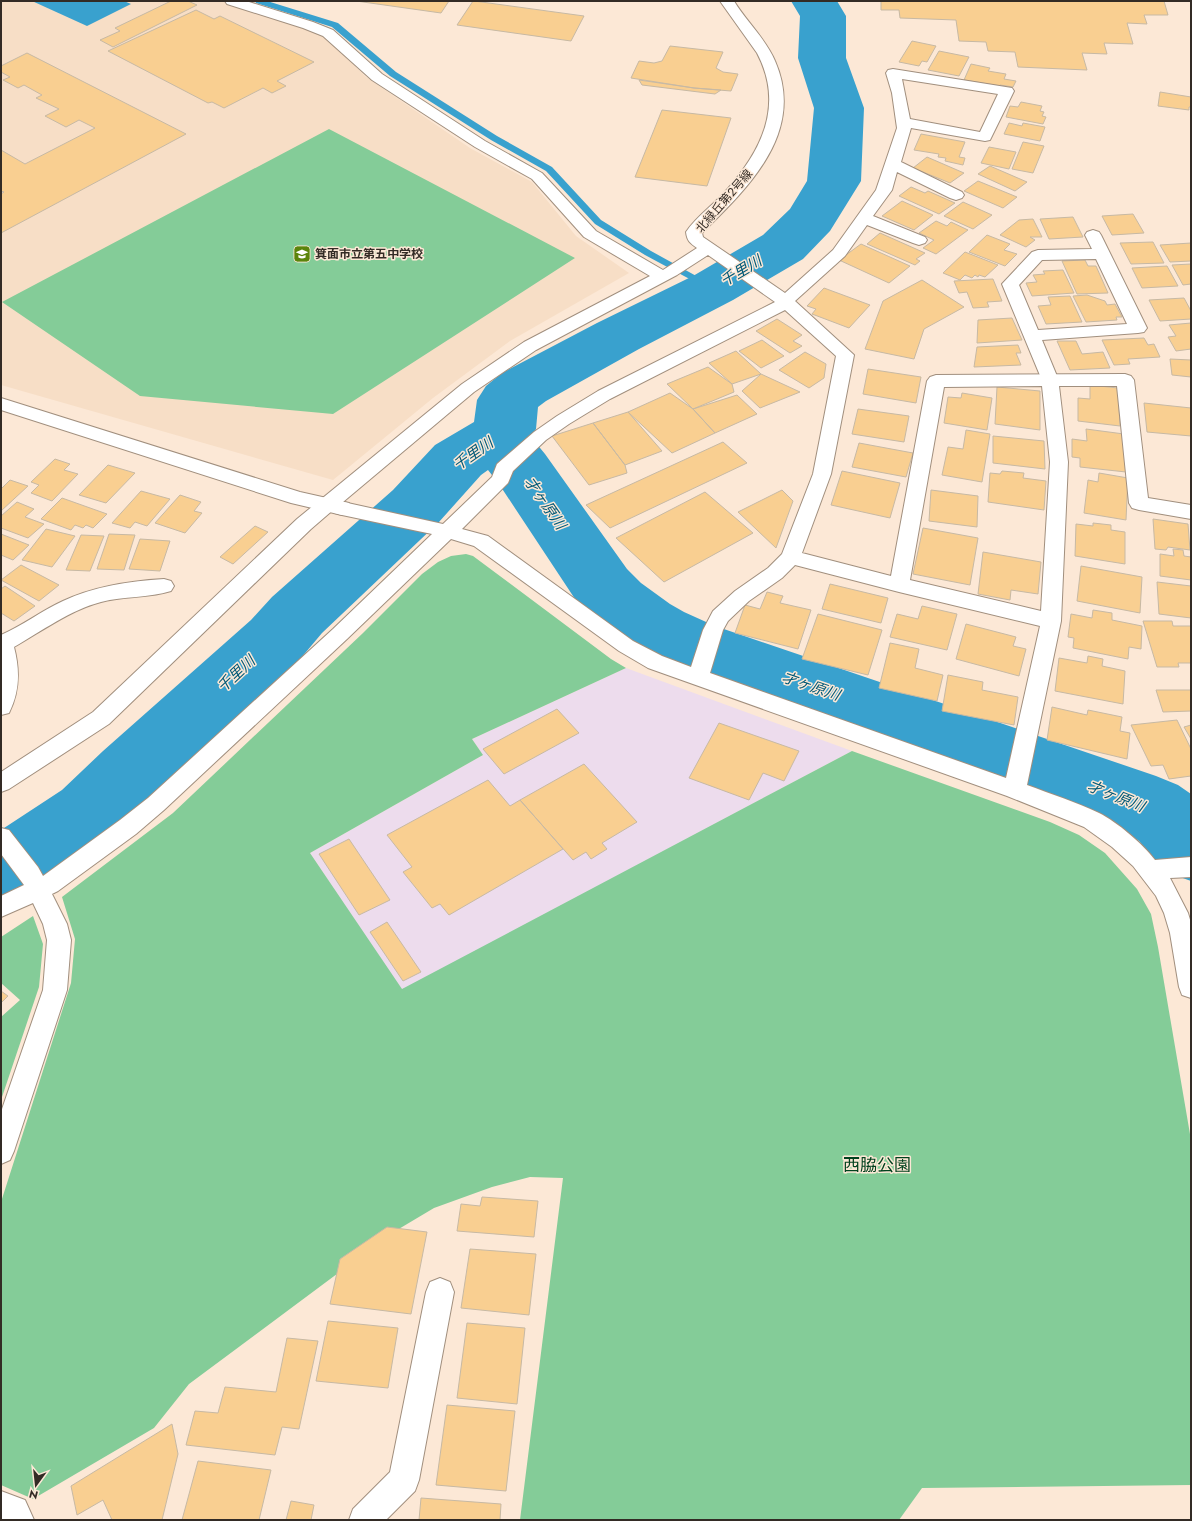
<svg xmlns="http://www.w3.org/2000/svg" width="1192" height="1521" font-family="Jost,'Noto Sans JP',sans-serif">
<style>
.industrial{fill:#eddced}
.built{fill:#f7dec6}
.green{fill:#84cc98}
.water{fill:#39a1ce}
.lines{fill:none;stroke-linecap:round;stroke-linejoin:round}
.stream{fill:#39a1ce;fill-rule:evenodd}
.river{fill:#39a1ce;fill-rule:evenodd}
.building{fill:#f9cf91;stroke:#c7b9a4}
.lane-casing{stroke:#a18f7e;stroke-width:2}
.street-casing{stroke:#a18f7e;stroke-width:2}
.secondary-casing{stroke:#a18f7e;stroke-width:2}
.lane{fill:#fff;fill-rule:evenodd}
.street{fill:#fff;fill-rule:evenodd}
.secondary{fill:#fff;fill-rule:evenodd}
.labels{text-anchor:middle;stroke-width:3;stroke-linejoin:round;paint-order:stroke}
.far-street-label{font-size:12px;fill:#332b25;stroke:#fce8d6}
.far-poi-label{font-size:12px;font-weight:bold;fill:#332b25;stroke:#fce8d6;text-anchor:start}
.water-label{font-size:15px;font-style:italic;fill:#005876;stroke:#fce8d6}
.near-park-label{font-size:17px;fill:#00411d;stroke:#fce8d6}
</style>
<rect width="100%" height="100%" fill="#fce8d6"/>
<path class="industrial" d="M626,668l226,83 -450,239 -92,-137 173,-98 -11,-16z"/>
<path class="built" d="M1,1h222l97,31 46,45 104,71 62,34 44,54 53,37 -119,68 -77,57 -100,82 -332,-95z"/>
<path class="green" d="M329,129l246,129 -242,156 -193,-18 -138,-94z
M466,554l7,2 138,103 15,9 -154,71 11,16 -173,98 92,136 450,-238 198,71 29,13 26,18 32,36 14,25 7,33 33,193v345l-269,3 -23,32h-379l43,-342 -33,-1 -38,10 -58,21 -42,25 -203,151 -35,44 -121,71 -32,-14v-283l70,-219 4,-44 -13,-42 111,-84 190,-180 59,-59 16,-12 13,-6z
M33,916l10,28 -4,43 -38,113v-83l19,-17 -19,-17v-46z"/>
<path class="water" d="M32,1h92l7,3 -44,22z"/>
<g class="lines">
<path class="stream" d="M255,1h12l71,22 58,49 101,64 55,31 49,53 50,31 67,37 -2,2h-6l-65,-35 -50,-31 -49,-53 -55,-31 -101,-64 -58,-49 -76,-24z"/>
<path class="river" d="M791,1h46l9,15v42l18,50 -3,73 -31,50 -27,28 -70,41 -94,49 -93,52 -8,6 -2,22 -5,8 14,17 82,115 14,14 29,21 14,8 31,14 441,150 22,9 13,9v87l-28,-10 -24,-30 -17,-12 -20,-9 -437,-157 -31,-14 -14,-8 -28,-22 -13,-14 -80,-121 -11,-14 -7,5 -42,47 -117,111 -21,25 -144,135 -39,41 -56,40 -33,17 -28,9v-70l61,-40 41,-39 148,-131 21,-23 121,-107 42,-45 39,-23 3,-22 9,-14 16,-13 95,-50 96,-47 70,-41 27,-26 17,-28 7,-73 -16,-50 2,-42z"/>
</g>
<path class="building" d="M171,1h17l9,4 -84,42 -13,-7 20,-9 -5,-3z
M356,1h93l-8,12z
M473,1h1l110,15 -13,25 -114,-16z
M881,1h283l4,14h-24l3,9 -20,-1 6,21 -29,-1 3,11 -25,-1 5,17 -69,-3 -3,-15 -27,-1 -2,-9 -27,-1 -3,-21 -56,-2 -1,-8h-18z
M196,10l18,9 6,-3 94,46 -37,19 9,5 -14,7 -9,-5 -39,20 -12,-6 -4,1 -100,-52z
M912,41l24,5 -9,16 -5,-1 -3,5 -20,-4z
M670,46l53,6 -7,16 7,4 15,2 -7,17 -37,-3 -63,-10 8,-17 15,2 8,-2z
M939,51l30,6 -10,19 -31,-6z
M27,53l159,81 -185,99v-39l3,-2 -3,-1v-41l24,14 70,-36 -16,-8 -13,7 -21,-11 14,-7 -23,-11 6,-3 -18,-10 -6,3 -15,-8 7,-3 -9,-5v-6z
M971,64l19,4 -2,3 18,3 -2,5 12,2 -3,6 -13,-2v1l-36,-6z
M639,80l55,8 27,2 -6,4 -73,-9z
M1160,92l31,5v10h-2v3l-31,-4z
M1021,102l21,4 -2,5 4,1 -2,4 4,1 -3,7 -37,-7 4,-11 8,1z
M662,110l69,8 -24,68 -72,-9z
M1009,123l13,3 1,-3 22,4 -5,14 -36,-7z
M921,134l44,8 -6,15 6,1 -2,7 -18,-4 1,-3 -8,-1 1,-3 -25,-4z
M1023,142l21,4 -11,27 -21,-4z
M989,147l27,5 -7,17 -28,-6z
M927,157l37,16 -14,10 -37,-15z
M990,166l37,16 -12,9 -37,-17z
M978,181l39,16 -14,11 -39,-17z
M911,187l14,6 3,-2 27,12 -16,11 -40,-18z
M902,201l31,14 -19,15 -32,-14z
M963,202l29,13 -19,14 -29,-13z
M1133,214l11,19 -32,2 -10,-19z
M1073,217l10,20 -34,2 -9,-20z
M1033,219l9,18h-12l5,3 -9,7 -26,-12 19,-15z
M936,221l11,5 4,-4 17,8 -32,24 -13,-6 11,-8 -15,-7z
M880,233l45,20 -9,6 4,2 -5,4 -48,-21z
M987,235l23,9 -6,6 13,4 -12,12 -36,-14z
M1153,242l11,21 -33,1 -11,-21z
M1191,243v18l-21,1 -10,-17z
M861,244l49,22 -21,17 -50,-23z
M965,252l33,13 -13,12 -6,-2 -1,2 -3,-2 -3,3 -7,-3 -5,5 -17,-7z
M1085,260l3,6h8l12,27 -31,1 -15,-33z
M1191,264v20l-8,1 -11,-20z
M1167,266l11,20 -36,2 -10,-20z
M1063,270l11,23 -42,3 -6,-13 11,-1 -4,-7 12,-1 -2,-3z
M993,279l9,22 -15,1 2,5 -16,1 -6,-16 -8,1 -5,-12z
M922,280l42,27 -40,22 -10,30 -49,-10 18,-48z
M824,288l46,17 -21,23 -37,-14 4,-5 -9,-3z
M1087,295l18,6 2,4 8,-1 7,13h-6l1,3 -31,2 -13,-26z
M1070,296l12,26 -36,2 -8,-18 13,-1 -3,-8z
M1184,298l7,13v8l-31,2 -11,-21z
M1012,318l10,22 -45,3 1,-23z
M777,319l25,16 -9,6 9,5 -12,7 -34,-22z
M1191,323v26l-15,2 -8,-14 8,-1 -7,-11z
M1144,338l4,7 6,-1 6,13 -32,2 2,5 -16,1 -12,-25z
M762,340l22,16 -23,12 -22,-17z
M1057,341h19l6,13 21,-2 7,16 -40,2z
M1018,345l3,8h-5l5,12 -47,2 3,-20z
M736,351l25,23 -29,10 -23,-21z
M805,352l21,12 -2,14 -15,10 -30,-18z
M1170,359l21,1v17l-19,-2z
M708,367l24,17 2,8 -41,17 -26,-25z
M868,369l53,8 -5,26 -53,-9z
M761,374l39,18 -40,16 -18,-17z
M1090,385l28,3 2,38 -42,-5v-23l12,1z
M997,387l43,4v39l-45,-6z
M670,393l23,16 22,24 -43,20 -44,-41z
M962,393l30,5 -5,32 -43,-7 4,-26 13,1z
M737,395l20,19 -42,19 -22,-24z
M1144,403l47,5v28l-44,-4z
M858,409l51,7 -5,26 -52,-8z
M628,412l34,39 -37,14 -32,-42z
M593,423l32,42 2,8 -38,12 -37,-49z
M1086,429l38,5 2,38 -46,-5v-9l-8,-1v-18l15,2z
M966,430l24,4 -8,48 -40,-7 6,-28 15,2z
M993,436l51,5 1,28 -52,-6z
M723,442l24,21 -137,65 -24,-23z
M859,443l54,10 -7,24 -54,-10z
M55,459l15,5 -6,6 14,4 -26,27 -21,-8 8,-8 -8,-3z
M108,465l27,8 -29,30 -27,-8z
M842,471l58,12 -10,35 -59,-13z
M1002,471l22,2 -1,5 23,3 -2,29 -56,-8 2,-29 10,1z
M1099,473l29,5 -2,42 -42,-7 4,-33 10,2z
M10,480l18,6 -27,25v-22z
M782,490l11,11 -17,47 -38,-36z
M931,490l47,6 -1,31 -48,-6z
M141,491l29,8 -23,27 -12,-4 -5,6 -18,-5z
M705,492l48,41 -89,49 -48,-44z
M180,495l21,7 -7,9 8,2 -17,20 -30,-10z
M62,498l45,16 -14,14 -7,-3 -3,3 -8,-3 -4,5 -30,-11z
M17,502l17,7 -9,8 19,7 -16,14 -27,-10v-12z
M1153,519l35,5 2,26 -22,-3 -2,3 -11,-1z
M1093,523l18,2v5l14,2v32l-50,-8 1,-32 17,2z
M255,526l13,6 -35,32 -13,-7z
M923,528l55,10 -8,47 -57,-11z
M46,529l29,7 -23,31 -30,-7z
M1,534l28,11 -16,15 -12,-5z
M109,534l26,1 -11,35 -27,-1z
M81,535l23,1 -14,35 -24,-1z
M140,539l30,2 -10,30 -31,-2z
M1173,549l10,1 1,6 7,1v23l-31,-4v-22l14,2z
M983,552l58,10 -3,32 -27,-4 -1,10 -32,-6z
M21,565l38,20 -20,16 -38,-21z
M1081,566l61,11 -2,36 -63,-12z
M1157,582l34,4v32l-32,-4z
M830,584l58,14 -7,25 -59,-14z
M5,586l30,20 -21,15 -13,-8v-24z
M767,592l16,4 -3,7 31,7 -13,39 -63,-16 10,-28 15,4z
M922,606l35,8 -10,36 -57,-13 7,-23 21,5z
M1093,610l19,3v7l30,6 -1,23 -12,-2 -1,12 -55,-11 1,-10 -6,-1 3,-23 21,4z
M818,614l64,16 -14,45 -66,-16z
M1143,621h29l1,5h18v37h-13l1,4h-22z
M966,624l50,13 -3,9 13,3 -7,27 -63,-17z
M890,643l29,6 -4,19 28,7 -6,26 -58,-13z
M1088,656l15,3 -1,7 23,5 -2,33 -68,-13 4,-33 28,5z
M948,675l35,7 -1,8 36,7 -4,28 -72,-14z
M1156,690h35v21l-28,1z
M1052,707l35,8 1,-5 34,7 -2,14 10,2 -3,26 -80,-19z
M557,709l22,24 -75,41 -21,-25z
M1177,720l14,29v27l-22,3 -6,-14 -12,1 -20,-41z
M719,723l80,28 -15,30 -21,-8 -14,27 -60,-22z
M1191,725v14l-7,-12z
M584,764l53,58 -35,21 5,6 -16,10 -5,-7 -13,8 -53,-60z
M488,780l22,26 10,-6 43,49 -114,66 -9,-11 -8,4 -29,-36 9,-5 -25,-32z
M349,839l41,61 -31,15 -40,-61z
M387,922l34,50 -18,9 -33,-49z
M1,991l7,5 -7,7z
M482,1197l56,4 -4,36 -77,-6 4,-27 19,2z
M387,1227l40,5 -16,82 -81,-10 10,-45z
M470,1249l66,5 -7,61 -68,-7z
M328,1321l70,7 -10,60 -72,-7z
M467,1323l58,5 -8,76 -60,-6z
M287,1338l31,3 -19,88 -17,-2 -7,28 -89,-10 9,-34 23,2 7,-26 51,5z
M447,1405l68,6 -9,80 -70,-6z
M172,1424l6,30 -16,66h-50l-9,-20 -26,15 -6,-29z
M198,1461l73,9 -12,50h-77z
M421,1498l80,6 -1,16h-81z
M291,1501l23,4 -3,15h-25z"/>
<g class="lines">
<g class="lane-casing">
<path id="lane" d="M1093,230l6,2 2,3 46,93 -3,4 -6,1 -96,7 17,41 -3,4 -6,2 -6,-2 -42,-101 30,-32 6,-2 54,-1 -7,-14 2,-3zM1096,259l31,65 -89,6 -19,-45 23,-25z
M440,1278l10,4 4,10 -35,188 -4,11 -29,29h-37l4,-11 37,-37 36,-180 4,-10z"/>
</g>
<g class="street-casing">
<path id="street" d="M225,1h21l67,21 20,8 49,44 103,67 57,32 54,58 67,39 34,-22c-7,-5 -10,-7 -11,-16 10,-15 26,-26 38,-39 37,-41 61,-87 33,-140l-37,-52h14c12,20 32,38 41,60 31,71 -26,126 -73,172l1,4 82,56 48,-43 43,-60 21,-62 -5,-35 -6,-20 2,-3 5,-1 119,19 2,3 -24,49 -5,1 -74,-13 -10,34 61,30 2,3 -2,3 -6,2 -6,-2 -53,-26 -5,18 -19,26 52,21 2,3 -2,3 -6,2 -6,-2 -46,-18 -22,31 -50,45 59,54 -23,119 -29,79 89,23 36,-195 3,-4 6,-2 189,-1 6,2 3,4 14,118 43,7v14l-52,-9 -7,-2 -3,-5 -12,-117h-58l9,76 -7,159 -34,164c24,9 49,17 72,28 18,9 44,31 56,47l36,-3v20l-21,1 18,35 3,10v75l-9,-3 -3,-8 -9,-54 -6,-20 -8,-17 -23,-30 -21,-19 -28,-20 -77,-31 -359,-128 -29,-17 -145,-105 -23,-7 -104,100 -183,171 -28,24 -78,57 -6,3 15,30 4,16 -4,50 -53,161 -4,9 -9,4v-52l42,-122 4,-50 -4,-16 -10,-21 -32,14v-21l23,-11 -23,-31v-26l8,2 29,37 5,9 77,-56 28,-22 185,-169 99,-95 -90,-19 -7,-2 -2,-3 -22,19 -202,195 -100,65 -8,3v-20l92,-60 204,-193 165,-135 62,-42 126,-66 -66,-39 -52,-58 -57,-32 -103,-67 -49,-44 -20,-8 -76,-24zM902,79l96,15 -18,38 -70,-13zM708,255l67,47 -177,89 -41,25 -23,16 -37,32 -5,13 -49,47 -100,-22 131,-110 62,-42 141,-75zM785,310l51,46 -23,118 -31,80 -14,14 -33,23 -22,20 -10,19 -12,37 -29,-11 -29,-15 -145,-105 -26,-7 46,-46 5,-12 33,-31 23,-16 41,-25zM1042,386l8,76 -9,149 -131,-31 34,-193zM795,565l104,27 141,34 -34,152 -296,-105 13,-43 5,-9 21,-20 33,-23z
M164,579l7,2 3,5 -3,5c-22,7 -47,5 -70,11 -31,8 -59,29 -87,45 6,23 6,44 -5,66l-8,2v-80c21,-9 40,-24 62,-34 32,-15 66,-20 101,-22z
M1,1491l24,9 9,20h-33z"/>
</g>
<g class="secondary-casing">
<path id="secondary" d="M1,398l299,94 49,11 3,5 -3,5 -7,2 -51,-12 -290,-93z"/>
</g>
<use href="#lane" class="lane"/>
<use href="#street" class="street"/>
<use href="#secondary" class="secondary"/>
</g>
<defs>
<g id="school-square" transform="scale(0.9)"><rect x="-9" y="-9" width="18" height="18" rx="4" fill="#5b840b" stroke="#fce8d6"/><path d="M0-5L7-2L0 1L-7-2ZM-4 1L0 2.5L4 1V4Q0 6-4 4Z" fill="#fff"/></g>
</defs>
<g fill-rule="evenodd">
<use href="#school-square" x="302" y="254"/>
</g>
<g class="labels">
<g class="far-street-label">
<text transform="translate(724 201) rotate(-49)" y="4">北緑丘第2号線</text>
</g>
<g class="far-poi-label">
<text x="315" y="258">箕面市立第五中学校</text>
</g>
<g class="water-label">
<text transform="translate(741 271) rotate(-31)" y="5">千里川</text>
<text transform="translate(473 454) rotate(-35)" y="5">千里川</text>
<text transform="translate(545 503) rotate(55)" y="5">才ヶ原川</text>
<text transform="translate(236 674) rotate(-43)" y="5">千里川</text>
<text transform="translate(811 686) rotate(19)" y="5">才ヶ原川</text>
<text transform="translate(1116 796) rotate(22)" y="5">才ヶ原川</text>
</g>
<g class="near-park-label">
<text x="877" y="1171">西脇公園</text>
</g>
</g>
<rect width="1192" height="1521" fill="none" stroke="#332b25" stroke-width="4"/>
<g transform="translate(36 1485) rotate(195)" stroke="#fce8d6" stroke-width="3" paint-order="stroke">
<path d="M0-3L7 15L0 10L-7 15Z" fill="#332b25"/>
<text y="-6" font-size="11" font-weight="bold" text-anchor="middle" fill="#332b25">N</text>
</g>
</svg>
